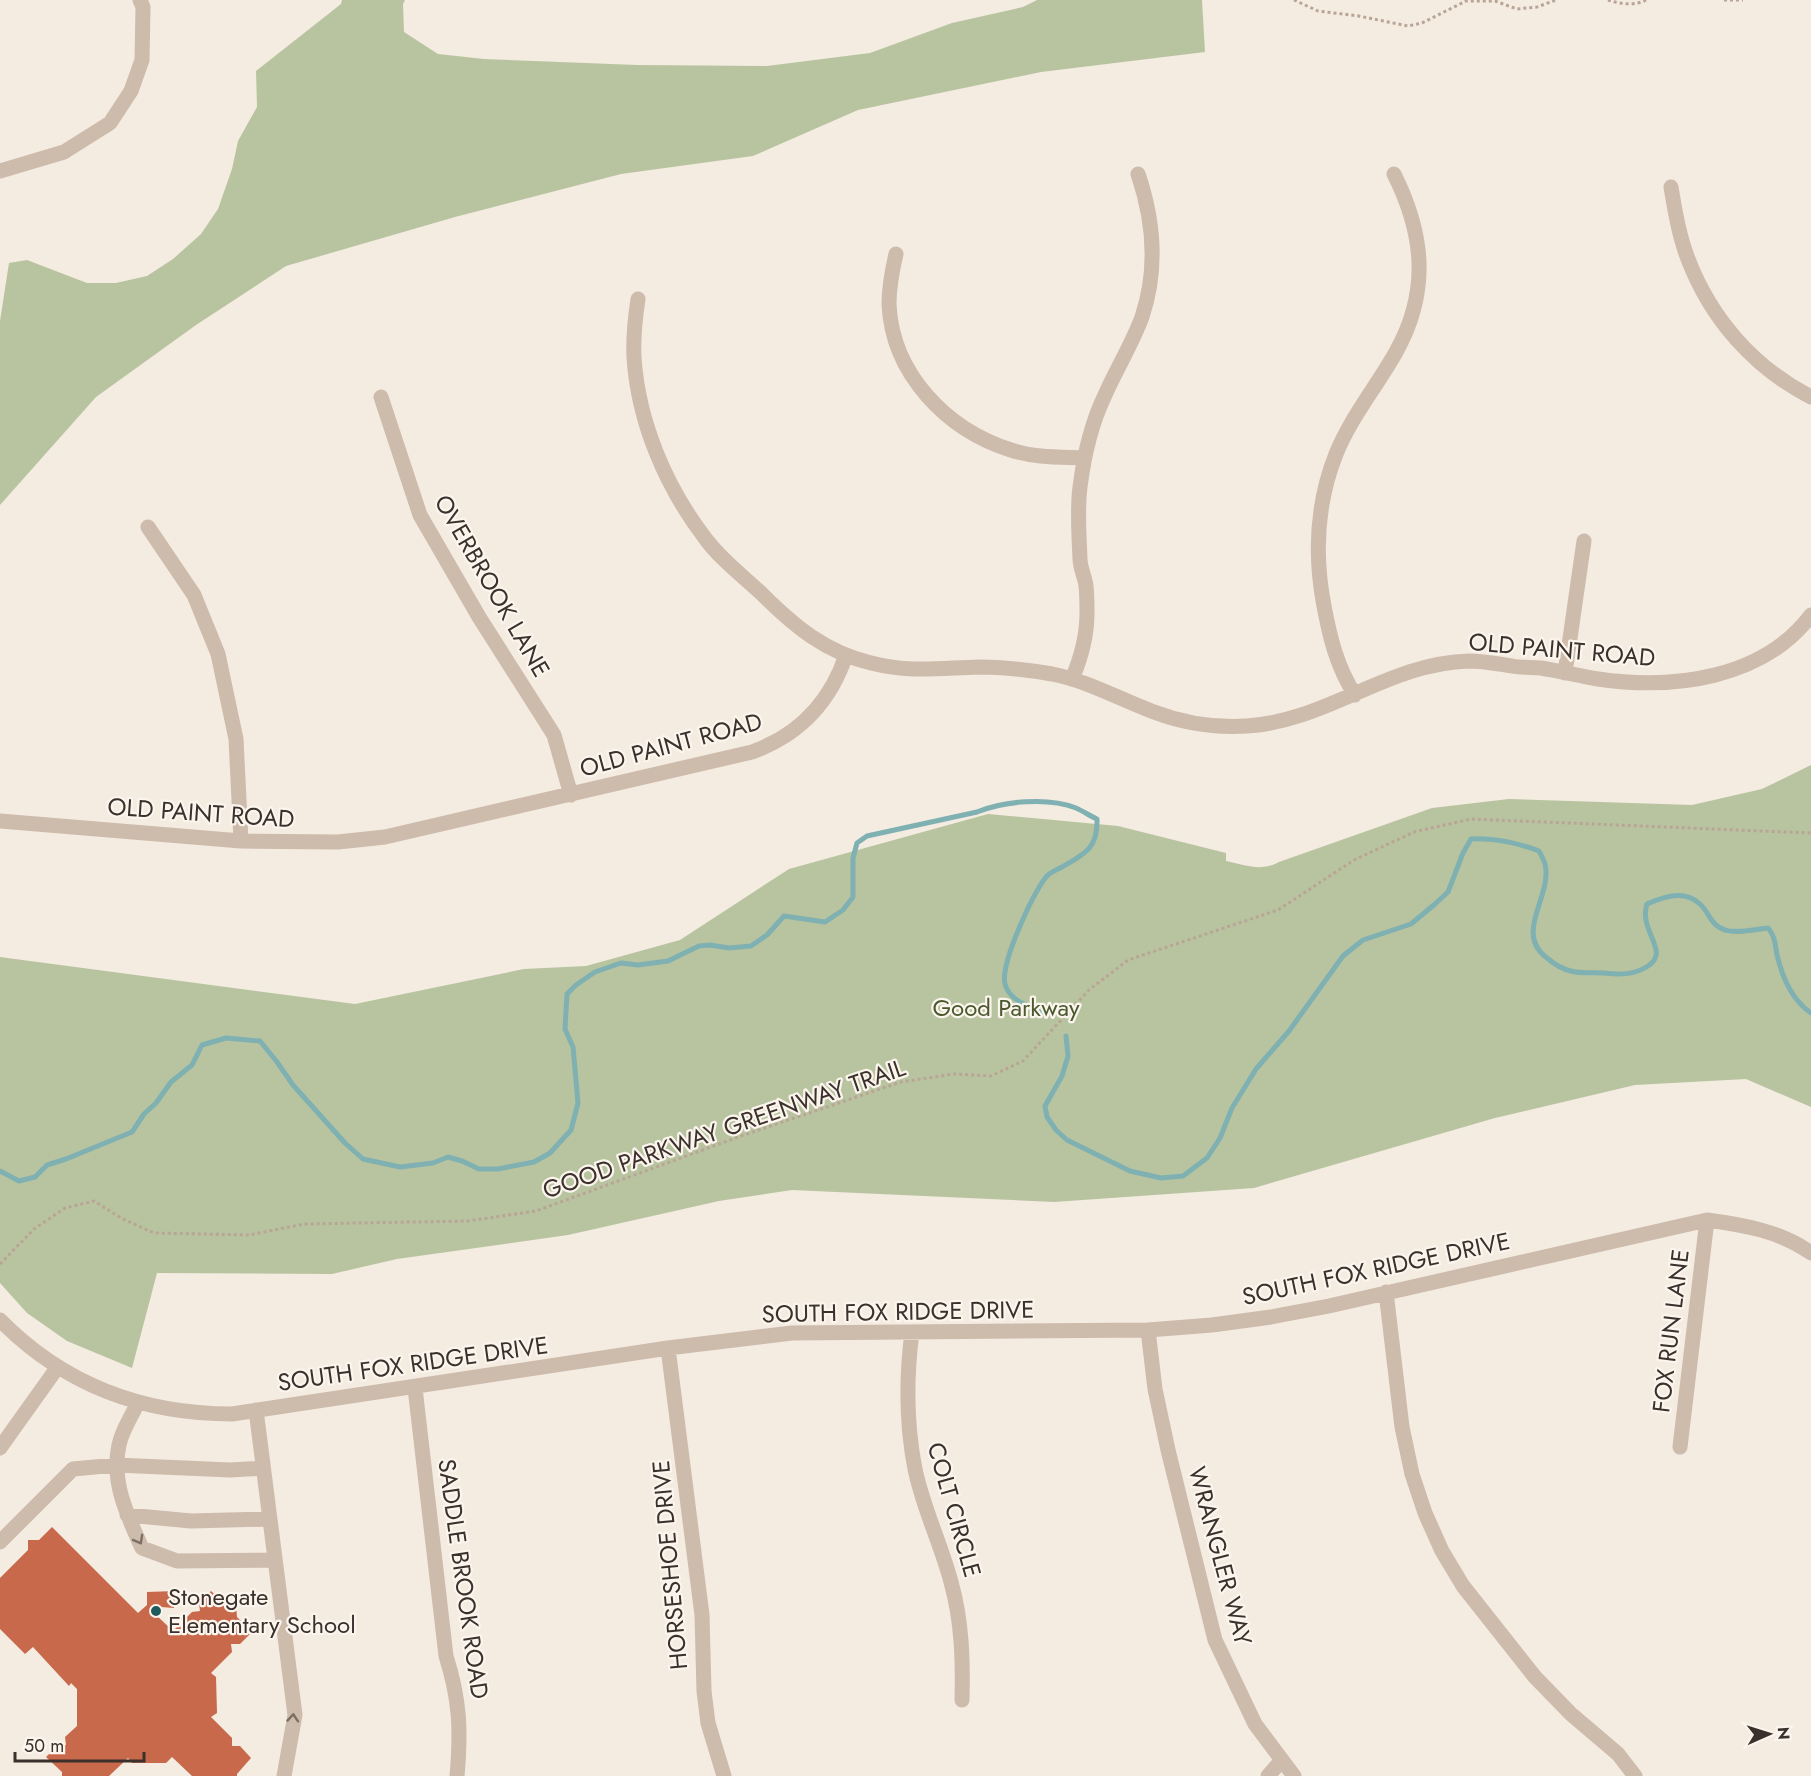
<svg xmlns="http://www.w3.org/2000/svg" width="1811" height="1776" font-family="Jost,sans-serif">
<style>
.green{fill:#b8c4a0}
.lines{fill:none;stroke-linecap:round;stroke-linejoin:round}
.stream{stroke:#7fb0b2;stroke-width:5}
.building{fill:#c8694b}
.path{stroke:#b9a596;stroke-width:3;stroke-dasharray:3 3;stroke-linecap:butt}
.minor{stroke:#cdbbac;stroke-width:15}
.oneway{stroke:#7d6f65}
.poi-dot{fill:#1f5a5e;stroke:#fbf5ee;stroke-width:2}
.labels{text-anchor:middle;stroke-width:4.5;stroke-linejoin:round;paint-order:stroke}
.street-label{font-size:24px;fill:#3b302b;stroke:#fbf5ee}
.park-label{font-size:24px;fill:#4a5a2e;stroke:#fbf5ee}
.poi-label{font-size:24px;fill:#3b302b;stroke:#fbf5ee;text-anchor:start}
</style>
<rect width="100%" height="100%" fill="#f4ebe1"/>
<path class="green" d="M342,0h63l-2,4 1,28 34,22 46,5 153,6 130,1 103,-13 82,-30 71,-16 14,-7h165l3,52 -164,20 -183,38 -105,46 -132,18 -166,43 -169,49 -90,59 -100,72 -96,108v-184l9,-58 18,-3 60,23h29l31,-7 26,-17 28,-25 17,-25 14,-40 6,-28 19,-34 -1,-36 85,-67z
M1811,765v342l-65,-28 -111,6 -140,33 -241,70 -200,14 -262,-12 -73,11 -151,34 -171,24 -65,15 -175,-1 -25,95 -65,-27 -40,-28 -27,-30v-326l355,47 169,-35 62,-3 94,-26 109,-71 199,-55 130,12 108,27v8c19,4 35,11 53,1l153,-54 77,-9 183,6 70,-16z"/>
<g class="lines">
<path class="stream" d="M1066,1036l2,20 -6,20 -17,30 2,11 9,13 11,10 63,31 31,7 22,-2 24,-18 13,-20 12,-30 24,-39 33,-38 54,-75 20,-16 48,-16 24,-20 13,-12 15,-39 8,-14c23,-1 47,4 68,12 2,4 5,9 6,13 8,32 -32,69 2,94 7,6 15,11 24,13 10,3 22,1 33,2 16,2 30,2 44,-7 23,-15 -10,-35 -1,-62 16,-7 37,-15 53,0 9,8 11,22 25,26 12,4 31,-1 43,-2 7,8 7,16 9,27 5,21 15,45 34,58
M0,1171l19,10 16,-4 12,-12 19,-6 66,-27 12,-18 12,-11 15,-21 21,-17 10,-20 24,-7 34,3 17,21 16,23 52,58 18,16 37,8 33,-4 15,-6 14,4 17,8h19l36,-7 16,-9 21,-23 7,-27 -5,-56 -8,-18 2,-35 9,-9 19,-13 26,-9 17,2 30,-4 31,-15 11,-1 19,3 22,-2 16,-11 17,-19 41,6 18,-12 10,-13v-39l4,-15 10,-7 110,-24c27,-11 71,-15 99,-4 7,3 14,8 21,11 1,29 -12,35 -35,48 -5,3 -12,5 -16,10 -13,17 -46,86 -41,107 4,17 25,22 39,30"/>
</g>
<path class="building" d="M52,1527l86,86 9,-8v-13l28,-1 -1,17 -13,-1 -6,7 18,17 19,-19 8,-1 -1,-8 12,-12 16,15h9l1,11 15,15 -12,12h-9l1,8 -21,21 5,4 1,36 -6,4 21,21v8h8l11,12 -14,16v2h-45l-20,-19 -6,6h-34l-4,-5 -19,18h-47v-4l-16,-15 12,-12h8l-1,-8 12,-11v-37l-6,-6 -2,3 -36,-39 -8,7 -25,-25v-51l28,-28v-10h11z"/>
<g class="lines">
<path class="path" d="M1294,0l24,11 41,5 49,10 14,-3 44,-22h29l22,8 20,-2 19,-7
M1608,0c12,4 27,6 38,0
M1724,0h19
M0,1264l34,-35 31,-21 29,-7 27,17 33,15 95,2 55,-11 164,-3 68,-10 205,-75 160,-54 53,-8 37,2 32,-15 66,-71 39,-30 150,-50 76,-50 60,-28 57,-13 340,14"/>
<path class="minor" d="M0,171l64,-19 46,-29 21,-32 11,-31 1,-53 -3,-7
M1671,187c4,24 8,49 17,72 23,60 66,109 123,138
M896,254c-4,17 -7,33 -7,50 3,70 58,126 122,146 24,8 49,7 73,8
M638,299c-3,20 -5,39 -4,58 4,65 32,130 71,181 16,22 38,38 57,56 32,32 63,58 109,69 40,10 69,5 108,4 24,0 49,3 73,7 36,7 67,25 102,38 29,11 62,16 93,14 81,-5 141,-63 222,-65 15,0 29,3 43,5 10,2 20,1 29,2 19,3 38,8 57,11 75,11 165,0 213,-64
M381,397l39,118 59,102 75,118 17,60
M148,527l46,68 24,59 18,85 5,102
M1565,673l19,-132
M1072,679c9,-21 15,-43 15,-66 0,-9 0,-18 -1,-27 -1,-9 -6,-18 -6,-27 -1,-24 -3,-49 0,-72 4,-32 11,-63 25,-92 12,-27 27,-51 37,-78 16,-48 12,-96 -4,-143
M1355,695c-18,-28 -25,-57 -31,-89 -10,-52 -7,-104 12,-152 15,-37 41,-68 60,-102 34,-61 28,-118 -2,-178
M0,821l241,20 97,1 47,-5 367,-85c47,-17 78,-49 94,-97
M1386,1292l16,135 10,47 13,39 17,38 21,35 72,91 36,37 47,40 17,22
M0,1320c64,65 141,94 232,94l436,-66 124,-15 356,-3 64,-5 59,-8 58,-11 378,-86c37,5 73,11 104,33
M1148,1330l7,59 13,61 47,190 40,84 39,52
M912,1332c-6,46 -6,91 3,137 8,39 26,75 36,113 11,39 12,78 11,118
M668,1348l34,267 2,76 4,32 16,53
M415,1388l31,268c14,44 15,75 11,120
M138,1402c-6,14 -16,28 -19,43 -8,37 8,70 23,103l35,13 98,-1
M256,1410l39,305 -11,61
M1680,1447l27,-227
M0,1448l57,-80
M127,1515l64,6 79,-2
M0,1542l73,-73 43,-4 114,5 33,-2
M1268,1776l14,-16"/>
</g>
<defs><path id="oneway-chevron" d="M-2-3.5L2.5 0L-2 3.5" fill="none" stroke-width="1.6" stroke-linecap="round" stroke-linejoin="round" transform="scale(1.5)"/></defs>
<g class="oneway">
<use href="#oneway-chevron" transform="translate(139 1540) rotate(61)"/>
<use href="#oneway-chevron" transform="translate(293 1718) rotate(-86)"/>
</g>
<circle class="poi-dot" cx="156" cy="1611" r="6"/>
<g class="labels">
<g class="street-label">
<text transform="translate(492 586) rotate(60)" y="8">OVERBROOK LANE</text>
<text transform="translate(1562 650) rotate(5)" y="8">OLD PAINT ROAD</text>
<text transform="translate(671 745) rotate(-15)" y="8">OLD PAINT ROAD</text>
<text transform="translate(201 813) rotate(4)" y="8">OLD PAINT ROAD</text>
<text transform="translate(724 1129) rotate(-19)" y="8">GOOD PARKWAY GREENWAY TRAIL</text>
<text transform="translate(1376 1269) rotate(-12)" y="8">SOUTH FOX RIDGE DRIVE</text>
<text transform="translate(898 1312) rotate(-1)" y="8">SOUTH FOX RIDGE DRIVE</text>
<text transform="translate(1671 1331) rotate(-83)" y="8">FOX RUN LANE</text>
<text transform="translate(413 1364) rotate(-8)" y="8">SOUTH FOX RIDGE DRIVE</text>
<text transform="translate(954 1510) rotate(74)" y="8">COLT CIRCLE</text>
<text transform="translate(1220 1556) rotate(75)" y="8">WRANGLER WAY</text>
<text transform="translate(670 1565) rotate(-95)" y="8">HORSESHOE DRIVE</text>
<text transform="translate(463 1579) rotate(82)" y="8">SADDLE BROOK ROAD</text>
</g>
<g class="park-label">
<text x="1006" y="1016">Good Parkway</text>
</g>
<g class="poi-label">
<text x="168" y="1605">Stonegate<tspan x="168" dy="28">Elementary School</tspan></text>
</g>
</g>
<g transform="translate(1769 1734) rotate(87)" stroke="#fbf5ee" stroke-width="4.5" paint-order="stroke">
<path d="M0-4.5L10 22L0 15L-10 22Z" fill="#3b302b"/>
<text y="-9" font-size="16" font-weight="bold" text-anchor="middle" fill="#3b302b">N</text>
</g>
<path d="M15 1752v9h129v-9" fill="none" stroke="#3b302b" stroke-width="3"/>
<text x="24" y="1752" font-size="18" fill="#3b302b" stroke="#fbf5ee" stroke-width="4.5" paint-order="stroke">50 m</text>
</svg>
